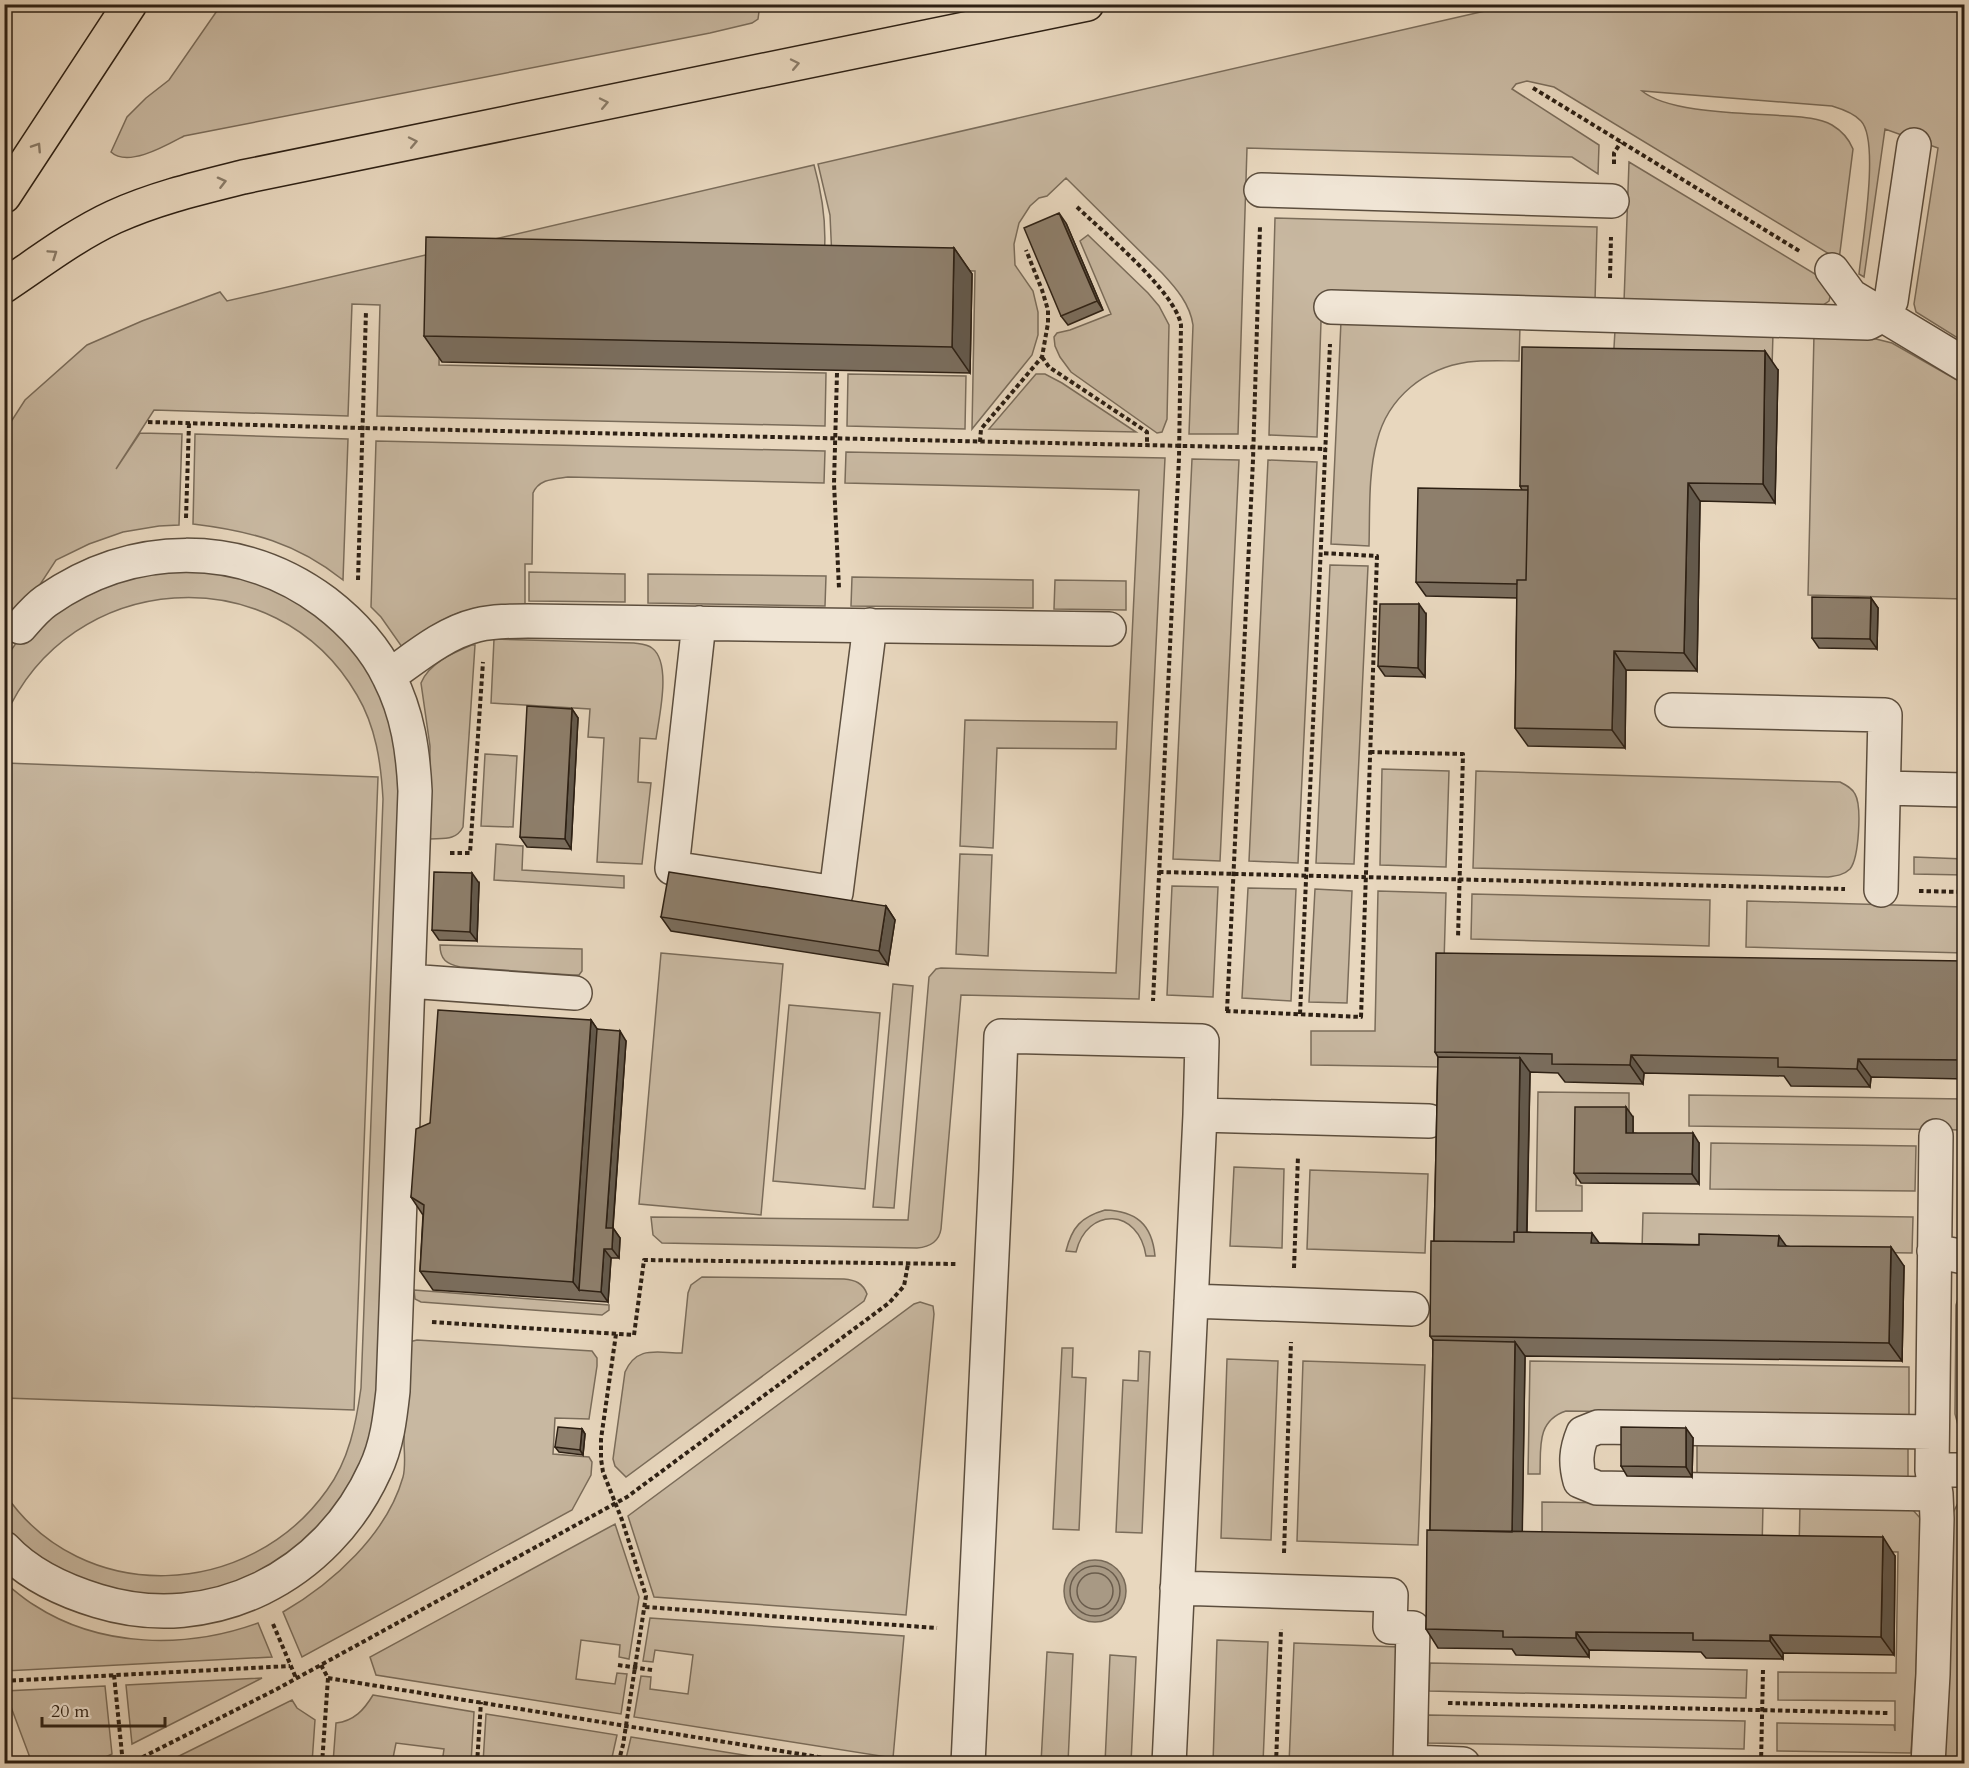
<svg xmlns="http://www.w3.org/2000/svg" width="1969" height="1768" font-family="Cardo,serif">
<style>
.green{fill:#c8b8a1;stroke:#7a6c5a;stroke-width:1.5}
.water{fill:#a89984;stroke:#776957;stroke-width:1.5}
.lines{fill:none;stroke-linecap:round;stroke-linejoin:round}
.shore{stroke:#6a5c4c;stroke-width:1.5}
.minor-casing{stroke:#5c4e3e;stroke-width:36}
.major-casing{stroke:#2d2014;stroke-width:36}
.highway-casing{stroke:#2d2014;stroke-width:36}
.path{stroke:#2d2014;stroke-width:4;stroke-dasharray:4.5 3;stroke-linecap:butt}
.minor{stroke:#f0e5d5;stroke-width:33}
.major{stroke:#e8d7be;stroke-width:33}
.highway{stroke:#e8d7be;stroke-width:33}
.wall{fill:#7a6d5d;stroke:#2d2014;stroke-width:1.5}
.shaded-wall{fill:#63594c;stroke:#2d2014;stroke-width:1.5}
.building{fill:#8e7f6c;stroke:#2d2014;stroke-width:1.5}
.oneway{stroke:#8a7c69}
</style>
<rect width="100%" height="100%" fill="#e8d7be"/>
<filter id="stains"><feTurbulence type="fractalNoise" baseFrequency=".00333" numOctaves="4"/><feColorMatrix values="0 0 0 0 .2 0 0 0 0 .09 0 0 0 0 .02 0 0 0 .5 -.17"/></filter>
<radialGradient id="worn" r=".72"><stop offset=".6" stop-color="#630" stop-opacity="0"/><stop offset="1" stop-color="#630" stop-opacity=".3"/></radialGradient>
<path class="green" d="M221,5l539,-1 -2,15 -6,4 -42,10 -526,103c-17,9 -56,32 -73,16l16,-35 19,-19 23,-18z
M1511,5h453v337l-48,-30 -2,-8 24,-156 -53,-19 -21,148 -5,-3c3,-30 21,-133 2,-153 -7,-8 -19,-12 -29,-15l-190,-15c28,23 108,22 145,25 15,1 32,2 45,9 10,6 17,14 21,24l-14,111 -285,-173 -27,-6 -11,3 -4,5 87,56 -1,29 -26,-17 -325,-9 -9,286h-49l4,-109c-3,-21 -17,-37 -31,-52l-96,-95 -19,18 -8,2 -9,8 -11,17 -5,21 1,21 18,26 5,21v23l-6,20 -60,74 3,-158 -141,-3 -2,-9 -2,-44 -12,-51z
M1629,162l196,118 6,13 -2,8 -9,6 -196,-5z
M814,165c9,32 13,60 10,93l-383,2 -2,105 387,8 -1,53 -448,-10 3,-111 -28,-1 -4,112 -194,-6 -38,59 24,-36 42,1 -3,91 -20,1 -36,6 -34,12 -33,16 -51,78v-207l20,-31 62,-55 55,-24 78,-29 7,9z
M1275,218l322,9 -2,74 -273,-8 -5,144 -48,-2z
M1088,235l60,58 11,13 10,19 -2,94 -5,13 -5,1 -86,-61 -11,-15 -5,-11 -1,-9 3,-4 13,-3 41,-16 -31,-73z
M1341,321l179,5 -1,35c-17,0 -34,-1 -51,1 -43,6 -80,35 -91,79 -9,33 -7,71 -8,105l-38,-2z
M1615,330l158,3 -1,35 -159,-3z
M1814,334l58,4 20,5 72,41v215l-156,-4z
M848,374l118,2 -1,53 -118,-3z
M1036,374h9l17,9 74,49 -147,-3z
M195,434l153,5 -5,141c-46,-37 -92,-49 -150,-56z
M376,441l449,10 -1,32 -256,-6c-14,2 -29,2 -35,16l-1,71h-7v42c-55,-3 -80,8 -123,41l-21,-30 -10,-10z
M846,452l319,6 -26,541 -178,-4 -20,234c-2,13 -12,18 -24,19l-255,-5 -9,-8 -2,-18 257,3 21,-243 7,-8 5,-1 175,5 23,-483 -294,-7z
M1192,459l47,1 -19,401 -47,-2z
M1268,460l49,2 -19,401 -49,-2z
M1330,565l38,1 -14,298 -38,-1z
M232,569l101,52 47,60 23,73 -25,674 -51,101 -97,62 -75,10 -75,-15 -75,-53v-39c77,113 244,106 322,-4 22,-30 29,-66 34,-102l22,-589c-2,-36 -7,-72 -26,-104 -82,-141 -288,-125 -352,22v-58l16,-23 29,-26 68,-35z
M529,572l96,2v28l-96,-1z
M648,574l178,2 -1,30 -177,-3z
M852,577l181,3v28l-182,-2z
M1055,580l71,1v29l-72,-1z
M494,639l140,4c6,1 13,1 18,5 20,15 7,69 4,91l-16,-1 -2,44 13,1 -9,81 -45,-2 7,-124 -16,-1 2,-28 -99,-6z
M472,645h3l-12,182c-7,14 -20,11 -34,12l1,-93 -9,-63c8,-20 32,-30 51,-38z
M965,720l152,2 -1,27 -119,-1 -4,100 -33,-2z
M485,754l32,2 -4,71 -32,-1z
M5,763l373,14 -24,633 -349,-12z
M1382,769l67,2 -3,96 -66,-2z
M1476,771l364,11c6,3 12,6 15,12 7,12 4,64 -5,75 -6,6 -14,7 -22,8l-355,-9z
M496,844l27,2 -1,24 102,6v12l-130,-8z
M960,854l32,1 -4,101 -32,-2z
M1914,857l50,2v16l-50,-1z
M1172,886l46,1 -5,110 -46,-2z
M1248,888l48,1 -5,112 -49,-3z
M1315,889l37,2 -5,112 -38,-1z
M1378,891l68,2 -5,174 -130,-2v-34h64z
M1472,894l238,6 -1,46 -238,-7z
M1747,901l217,6v46l-218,-6z
M440,945l142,4v22l-3,4h-7l-112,-8c-13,-3 -20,-7 -20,-22z
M661,953l122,11 -22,251 -122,-11z
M893,984l20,2 -19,222 -21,-1z
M789,1005l91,8 -15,176 -92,-8z
M1538,1092l91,1v21l-52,-1 -1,72 6,1v25h-46z
M1689,1095l275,4v31l-275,-4z
M1711,1143l205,3 -1,45 -205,-2z
M1234,1167l50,2 -2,79 -52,-2z
M1310,1170l118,4 -3,79 -118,-4z
M1105,1210c31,1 47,14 50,46h-9c-7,-48 -59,-50 -70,-4l-10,-1c6,-24 15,-34 39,-41z
M1643,1213l270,4 -1,36 -270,-4z
M702,1277l142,2c11,1 19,4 23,15l-3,7 -238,176 -11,-11 -2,-7 12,-87c12,-27 32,-19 57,-19l6,-60 3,-8z
M414,1290l195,15v5l-7,5 -181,-13 -6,-3z
M1964,1292v142l-6,-9 -3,-11 1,-109 2,-6z
M920,1302l13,4 1,8 -28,301 -252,-18 -26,-81 286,-212z
M417,1340l175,11 5,7v8l-8,53 -34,-1 -2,36 36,3 3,5 -1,13 -19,35 -270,147 -19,-45c50,-29 104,-78 120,-135 3,-11 1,-26 1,-37 1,-31 2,-62 3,-92l2,-6z
M1062,1348h11l-1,29 14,1 -7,152 -26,-1z
M1139,1351l11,1 -8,181 -26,-1 7,-152 15,1z
M1227,1359l51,2 -7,179 -50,-2z
M1303,1361l122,4 -7,180 -121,-4z
M1530,1361l379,6v49l-343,-5c-30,10 -25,37 -26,63h-12z
M1697,1444l211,3v31l-211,-3z
M1964,1497v266l-20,1 9,-251 6,-12z
M1542,1502l221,3 -1,45 -220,-3z
M1800,1506l112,3 9,10 -5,154 -5,80 -134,-2v-28l117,2 1,6v-30l-117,-1v-28l118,1 2,-121 -99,-2z
M615,1524l24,73 -10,62 -10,-2 1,-12 -39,-5 -5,39 39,5 2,-11 10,1 -6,40 -245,-39 -6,-18z
M5,1583c9,7 19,16 29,22 66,43 152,44 224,18l14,34 -267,14z
M650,1618l254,18 -11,122 -259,-41 7,-41 10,1 -1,12 38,5 5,-39 -38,-5 -2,12 -10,-1z
M1217,1640l51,2 -5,121h-50z
M1294,1643l106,4 -6,116 -105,1z
M1047,1652l26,2 -5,109h-27z
M1110,1655l26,2 -5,106h-26z
M1430,1663l317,7 -1,28 -317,-7z
M262,1678l-130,66 -6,-59z
M105,1686l7,68 -19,9h-61l-27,-72z
M373,1695l101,17 -3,51h-29l2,-14 -48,-6 -4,20h-59l3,-40c18,-2 28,-13 37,-28z
M292,1700l5,8 18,12 -3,43h-147z
M486,1714l131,21 -6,27 -1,2h-67l-32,-5 -1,4h-27z
M1428,1715l317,6 -1,28 -316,-6z
M631,1737l163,26h-169z"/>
<path class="water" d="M1064 1591a31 31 0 1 1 62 0a31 31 0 1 1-62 0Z"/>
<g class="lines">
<path class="shore" d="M1070 1591a25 25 0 1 1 50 0a25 25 0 1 1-50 0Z
M1077 1591a18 18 0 1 1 36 0a18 18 0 1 1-36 0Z"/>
<g class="minor-casing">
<path id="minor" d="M1261,190l351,11
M1832,270l19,26 113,68
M1331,307l537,16 15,-8 8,-14 23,-156
M699,623l-27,245 164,25 34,-268
M389,676c27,-19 55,-43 88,-51 17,-4 34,-4 51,-4l581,8
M1672,710l213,5 -4,175
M1884,788l80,2
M408,981l167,12
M1200,1115l229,6
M1934,1251l30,6
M1191,1301l221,8
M1932,1432l-334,-5 -15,6c-7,17 -8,30 -3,48l17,7 339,6
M1932,1470h32
M4,1548c24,26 61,43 94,53 114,35 229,-25 277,-131 12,-25 15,-52 18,-79l22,-600c-2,-40 -7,-77 -26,-114 -14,-29 -38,-55 -64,-75 -85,-63 -193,-61 -279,-1 -10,7 -18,17 -26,26
M1177,1588l214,7 -1,32 23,1 -3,136
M1410,1762l53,2
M968,1764l28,-594 5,-134 201,5 -2,74 -31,649
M1928,1764l5,-90 4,-155 -1,-25 -4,-24 4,-334"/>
</g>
<g class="major-casing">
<path id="major" d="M4,196l126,-192"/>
</g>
<g class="highway-casing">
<path id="highway" d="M4,286c36,-24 71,-51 110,-69 42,-19 85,-29 129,-40l844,-173"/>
</g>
<path class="path" d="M1533,88l268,164
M1614,164v-11l7,-11
M1077,207c27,26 98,84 104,118l-2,133 -26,543
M1610,278l1,-41
M1042,357l7,10 98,65v13
M837,373l-3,110 5,105
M148,422l214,6 964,21
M980,442l1,-13 61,-72 6,-34v-13l-6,-20 -16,-40
M186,518l3,-95
M358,580l8,-269
M1370,752l93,2 -5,184
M450,853h20l13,-191
M1159,872l686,17
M1919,891l45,1
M1226,1011l135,6 16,-461 -56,-3
M1227,1011l26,-551 7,-234
M1300,1014l30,-670
M1294,1268l4,-112
M432,1322l202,13 10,-75 312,4
M616,1334l-15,105v20l2,13 19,48 24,76 -23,149 -5,19
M1284,1553l7,-211
M645,1607l292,21
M273,1624l23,54
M321,1665l7,13 -6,86
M618,1665l34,5
M114,1675l9,89
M328,1678l534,86
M4,1681l286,-15
M1448,1703l440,10
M129,1764l148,-75 350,-192 262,-194 15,-17 4,-22
M477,1764l4,-62
M1276,1764l5,-135
M1761,1764l2,-94"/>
<use href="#minor" class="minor"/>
<use href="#major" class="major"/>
<use href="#highway" class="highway"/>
</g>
<path class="wall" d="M1066,223l37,87 -35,15 -7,-9z
M954,248l18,26 -2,99 -528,-11 -18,-26z
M1778,370l-3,133 -75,-2 -3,170 -71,-1 -1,78 -97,-2 -13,-18 2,-130 -91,-2 -10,-14 106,-92 -2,-4z
M1871,598l7,10 -1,41 -58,-1 -7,-10z
M1426,614l-1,63 -40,-1 -7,-10z
M572,709l6,9 -7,131 -44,-2 -7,-10z
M479,883l-2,58 -38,-1 -7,-10z
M886,906l9,14 -7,45 -217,-34 -10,-14z
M1965,961v118l-94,-2 -1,10 -79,-1 -7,-10 -140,-3 -1,11 -78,-2 -7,-9 -28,-1 -3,160 72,11 187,3 118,20 -2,95 -377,-5 -3,176 373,24 -1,99 -111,-2v6l-77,-1 -5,-6 -112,-2v7l-73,-2 -4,-6 -74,-1 -12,-19 4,-99 3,-190 -3,-4 4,-95 4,-184 -3,-5z
M591,1020l6,9 29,12 -13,187 7,10 -1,20h-8l-3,44 -175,-12 -13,-19 3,-56 -12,-18 19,-74z
M1633,1117v16l66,10v41l-118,-1 -7,-10z
M582,1429l3,5 -2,21 -24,-3 -4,-5z
M1693,1438l-1,39 -65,-1 -6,-10z"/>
<path class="shaded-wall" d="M1059,213l7,10 37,87 -6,-9z
M954,248l18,26 -2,99 -18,-26z
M1765,351l13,19 -3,133 -12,-19z
M1688,483l12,18 -3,170 -13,-18z
M1871,598l7,10 -1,41 -7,-10z
M1419,604l7,10 -1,63 -7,-9z
M1614,651l12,19 -1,78 -13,-18z
M572,709l6,9 -7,131 -6,-10z
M472,873l7,10 -2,58 -7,-9z
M886,906l9,14 -7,45 -9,-14z
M591,1020l13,19 -25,251 -6,-8z
M620,1031l6,10 -14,197 -6,-10z
M1631,1055l13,18 -1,11 -13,-19z
M1520,1058l10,14 -4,188 -9,-14z
M1858,1059l13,18 -1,10 -13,-18z
M1626,1107l7,10v25l-7,-9z
M1693,1133l6,10v41l-7,-10z
M613,1228l7,10 -1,20 -7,-9z
M1592,1233l13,18 -14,-8z
M1779,1236l13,18 -14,-8z
M1891,1247l13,19 -2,95 -13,-18z
M604,1249l7,9 -3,44 -7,-10z
M1515,1342l10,14 -3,194 -10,-14z
M1686,1428l7,10 -1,39 -6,-10z
M582,1429l3,5 -2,21 -3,-5z
M1883,1537l12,19 -1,99 -13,-18z
M1576,1632l13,18v7l-13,-19z
M1770,1635l13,18v6l-13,-18z"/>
<path class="building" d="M1059,213l38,88 -36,15 -37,-88z
M426,237l528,11 -2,99 -528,-11z
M1522,347l243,4 -2,133 -75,-1 -4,170 -70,-2 -2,79 -97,-2 2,-148h9l2,-94h-8z
M1418,488l110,2 -2,90h-9v4l-101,-2z
M1812,597l59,1 -1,41 -58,-1z
M1380,604h39l-1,64 -40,-2z
M527,706l45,3 -7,130 -45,-2z
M434,872l38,1 -2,59 -38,-2z
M669,872l217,34 -7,45 -218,-34z
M1436,953l529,8v99l-107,-1 -1,10 -79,-2v-9l-147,-3 -1,10 -78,-1v-10l-117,-2z
M438,1010l153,10 -18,262 -153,-11 4,-66 -13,-8 5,-68 14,-6z
M597,1029l23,2 -14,197h7l-1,21h-8l-3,43 -22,-2z
M1438,1057l82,1 -3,174h-3v10l-80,-1z
M1575,1107h51v26h67l-1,41 -118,-1z
M1514,1232l78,1 -1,10 108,2v-11l80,2 -1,10 113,1 -2,96 -459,-7 1,-95 83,1z
M1433,1340l82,2 -3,190 -82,-2z
M558,1427l24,2 -2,21 -25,-3z
M1621,1427l65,1v39l-65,-1z
M1427,1530l456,7 -2,100 -111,-2v6l-77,-1v-7l-117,-1v6l-73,-1v-6l-77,-2z"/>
<defs><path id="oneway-chevron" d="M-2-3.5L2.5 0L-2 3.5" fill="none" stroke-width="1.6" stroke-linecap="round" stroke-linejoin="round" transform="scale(1.5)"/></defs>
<g class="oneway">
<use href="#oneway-chevron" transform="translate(795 64) rotate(-12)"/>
<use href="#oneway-chevron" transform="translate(604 103) rotate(-12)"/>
<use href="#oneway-chevron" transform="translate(413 142) rotate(-12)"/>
<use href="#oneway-chevron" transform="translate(37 147) rotate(-57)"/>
<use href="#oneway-chevron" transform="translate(222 182) rotate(-14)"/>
<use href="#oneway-chevron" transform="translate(53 254) rotate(-34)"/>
</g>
<rect width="1969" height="1768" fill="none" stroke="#e8d7be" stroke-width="24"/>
<rect x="6" y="6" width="1957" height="1756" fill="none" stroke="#2d2014" stroke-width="3"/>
<rect x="12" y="12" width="1945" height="1744" fill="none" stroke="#2d2014" stroke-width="1.5"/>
<path d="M42 1717v9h123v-9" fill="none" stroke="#2d2014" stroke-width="3"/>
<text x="51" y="1717" font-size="18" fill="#2d2014" stroke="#f0e5d5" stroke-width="4.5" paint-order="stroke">20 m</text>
<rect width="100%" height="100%" filter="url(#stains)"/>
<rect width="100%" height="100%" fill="url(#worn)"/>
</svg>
